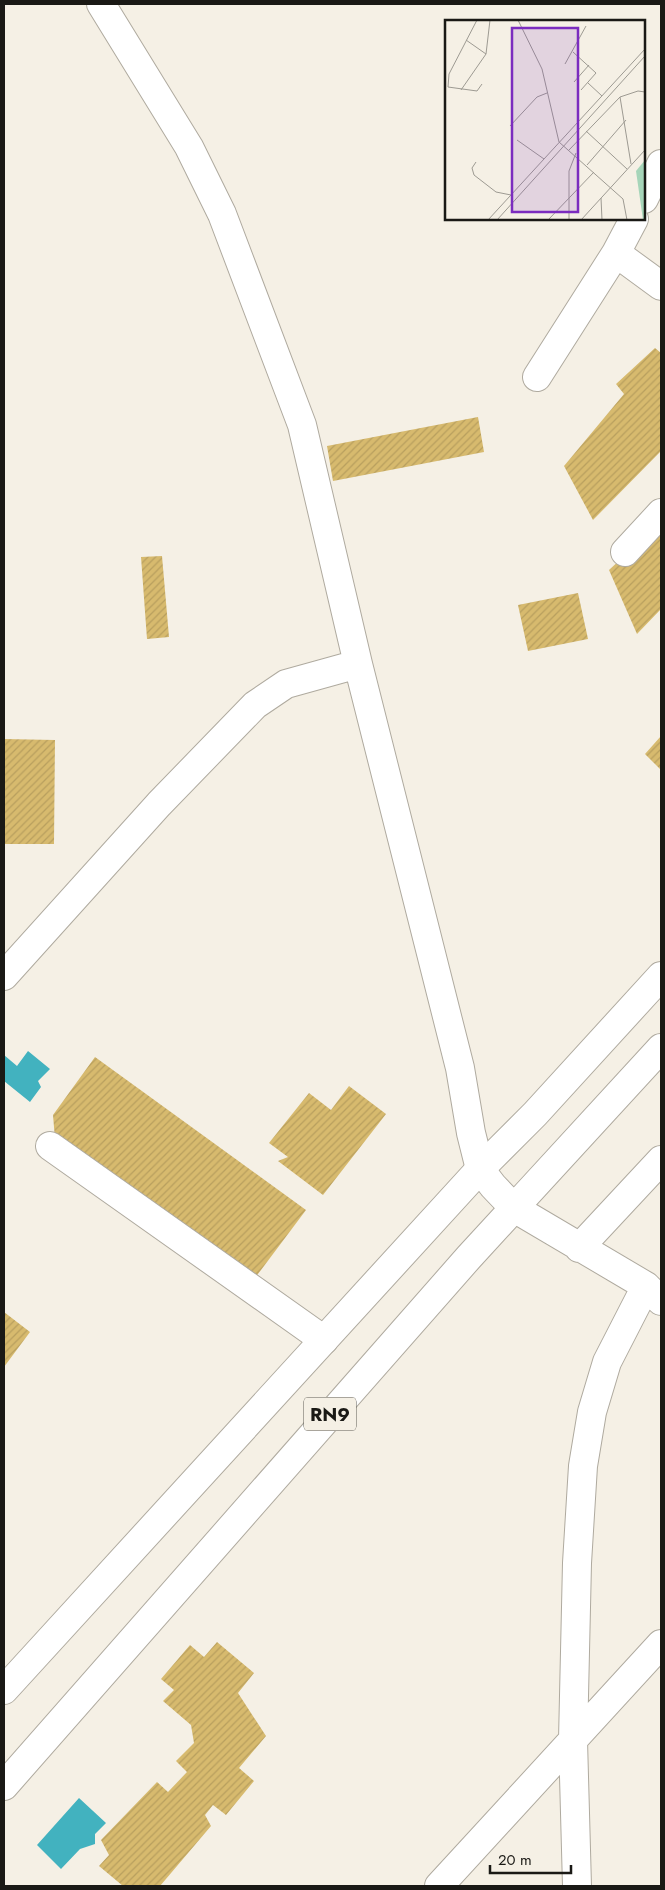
<svg xmlns="http://www.w3.org/2000/svg" width="665" height="1890" font-family="Jost,sans-serif">
<style>
.water{fill:#42b2bf}
.building{fill:url(#building-hatch)}
.lines{fill:none;stroke-linecap:round;stroke-linejoin:round}
.street-casing{stroke:#afaa9f;stroke-width:30}
.primary-casing{stroke:#afaa9f;stroke-width:30}
.street{stroke:#fff;stroke-width:28}
.primary{stroke:#fff;stroke-width:28}
.labels{text-anchor:middle;stroke-width:4.5;stroke-linejoin:round;paint-order:stroke}
.shield{fill:#f5f0e5;stroke:#5c5a53;stroke-width:1}
.shield-label{font-size:19px;font-weight:bold;fill:#1a1915}
.inset-road{fill:none;stroke:#9d9a92;stroke-width:1}
.view{fill:#7b2cbf;fill-opacity:0.15;stroke:#7b2cbf;stroke-width:2.5}
.inset-edge{fill:none;stroke:#1a1915;stroke-width:2.5}
</style>
<defs>
<pattern id="building-hatch" width="6" height="6" patternUnits="userSpaceOnUse" patternTransform="scale(1.25)"><rect width="6" height="6" fill="#d7ba6e"/><path d="M-1 1l2-2M0 6l6-6M5 7l2-2" fill="none" stroke="#b89f5e"/></pattern>
</defs>
<rect width="100%" height="100%" fill="#f5f0e5"/>
<path class="water" d="M28,1051l22,18 -12,12 3,6 -11,15 -26,-21v-26l13,11z
M79,1798l27,25 -11,11v10l-15,5 -19,20 -24,-24z"/>
<path class="building" d="M655,348l6,5v98l-68,69 -29,-54 60,-72 -8,-10z
M478,417l6,35 -151,29 -6,-35z
M661,522v87l-24,25 -28,-64z
M162,556l7,81 -22,2 -6,-82z
M578,593l10,46 -60,12 -10,-46z
M661,736v34l-16,-16z
M4,739l51,1 -1,104h-50z
M95,1057l211,153 -54,72 -197,-143 -2,-24z
M349,1086l37,28 -63,81 -45,-34 10,-4 -19,-14 40,-50 22,17z
M4,1312l26,20 -26,35z
M217,1642l37,31 -16,20 28,43 -27,32 15,13 -28,34 -13,-10 -8,10 6,11 -51,60h-37l-24,-20 10,-11 -8,-15 56,-58 11,10 19,-20 -11,-11 18,-18 -3,-18 -28,-24 11,-11 -13,-11 29,-34 14,12z"/>
<g class="lines">
<g class="street-casing">
<path id="street" d="M101,4l88,143 33,67 80,211 56,239 102,404 11,65 9,36 13,17 21,22 132,78 15,15
M644,199l17,-35
M616,253l45,33
M537,377l79,-124 18,-34
M625,552l36,-39
M4,976l155,-172 96,-99 31,-21 72,-20
M50,1146l274,194
M579,1248l82,-88
M439,1886l222,-242
M577,1886l-4,-146 4,-177 6,-97 9,-54 15,-50 39,-76"/>
</g>
<g class="primary-casing">
<path id="primary" d="M4,1690l476,-521 55,-55 126,-138
M4,1786l465,-529 192,-209"/>
</g>
<use href="#street" class="street"/>
<use href="#primary" class="primary"/>
</g>
<g class="labels">
<rect class="shield" x="304" y="1397.5" width="52" height="33" rx="4"/>
<g class="shield-label">
<text x="330" y="1421">RN9</text>
</g>
</g>
<g transform="translate(445 20)">
<rect width="200" height="200" fill="#f5f0e5"/>
<path d="M200,140v60h-2l-7,-49z" fill="#a6d5b9"/>
<path class="inset-road" d="M32,0l-28,54 -1,13 29,4 5,-7M73,0l24,49 17,73 64,57 4,21M21,20l20,14 4,-34M128,32l23,21 -15,17M120,44l21,-38M129,62l15,-17M143,63l14,13M16,70l25,-36M175,77l11,67M65,106l27,-29 10,-4M141,111l41,38M72,120l27,19M124,130l51,-53 18,-6 7,1M31,142l-4,6 2,7 22,17 15,3M142,145l39,-45M156,178l1,22M43,200l157,-171M52,200l148,-164M103,200l46,-48M124,200v-49l7,-18M136,200l64,-70"/>
<path class="view" d="M67,8h66v184h-66z"/>
<rect width="200" height="200" class="inset-edge"/>
</g>
<rect width="665" height="1890" fill="none" stroke="#1a1915" stroke-width="10"/>
<path d="M490 1865v8h81v-8" fill="none" stroke="#1a1915" stroke-width="2.5"/>
<text x="498" y="1865" font-size="15" fill="#1a1915" stroke="#f5f0e5" stroke-width="4" paint-order="stroke">20 m</text>
</svg>
